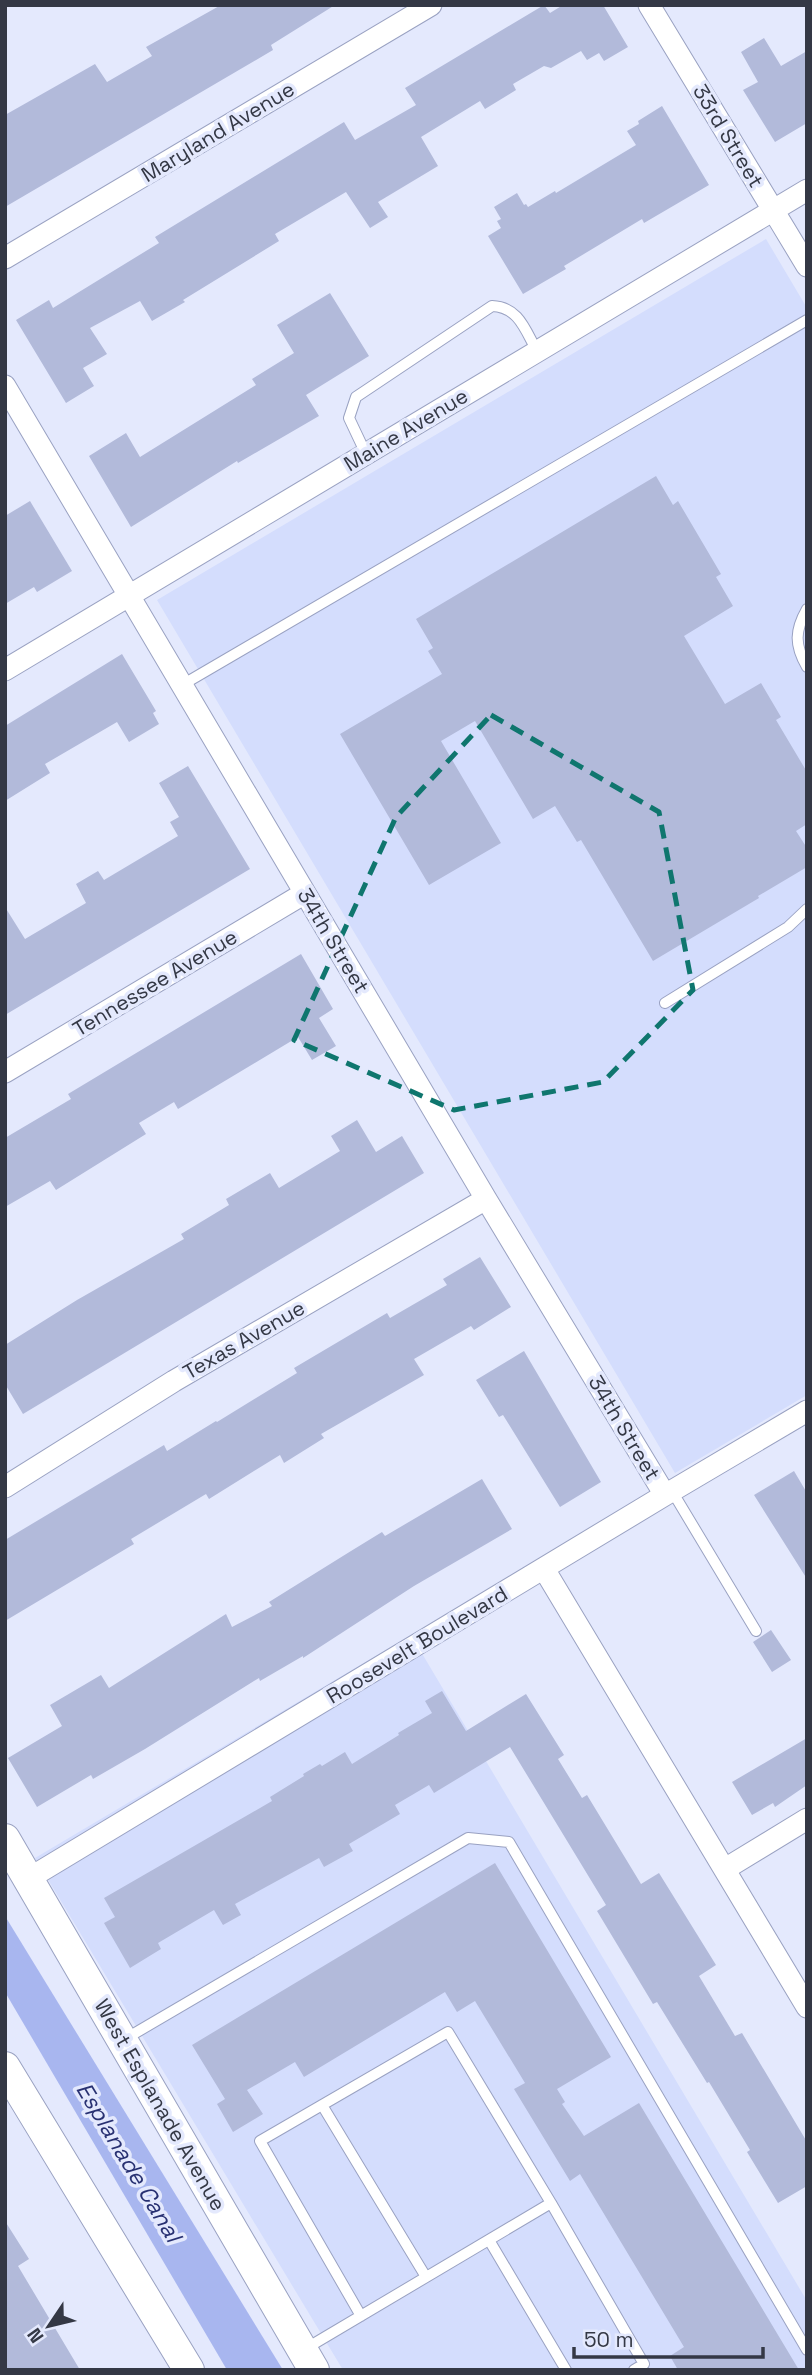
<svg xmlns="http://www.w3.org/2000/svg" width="812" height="2375" font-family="'Space Grotesk',sans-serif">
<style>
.built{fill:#d4ddfd}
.water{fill:#a8b6ef}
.building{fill:#b2bada}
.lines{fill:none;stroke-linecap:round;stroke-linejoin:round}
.lane-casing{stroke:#9aa2c2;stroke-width:12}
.street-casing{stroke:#9aa2c2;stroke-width:23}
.secondary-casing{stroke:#9aa2c2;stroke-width:32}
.lane{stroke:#fff;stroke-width:10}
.street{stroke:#fff;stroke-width:21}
.secondary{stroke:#fff;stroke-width:30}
.marked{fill:none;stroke:#0f766e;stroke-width:5;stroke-dasharray:14 9;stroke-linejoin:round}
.labels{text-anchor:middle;stroke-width:7;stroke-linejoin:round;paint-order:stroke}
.street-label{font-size:21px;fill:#343845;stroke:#e4e9fd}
.water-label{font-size:23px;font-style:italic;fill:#283172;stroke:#e4e9fd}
</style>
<rect width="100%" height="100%" fill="#e4e9fd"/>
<path class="built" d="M766,239l41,69v1087l-132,78 -518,-873z
M411,1635l396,666v69h-464l-308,-512z"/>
<path class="water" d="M5,1916l278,454h-56l-222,-378z"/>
<path class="building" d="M221,5h114l-64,40 2,5 -268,157v-92l90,-51 12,18 45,-26 -6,-9z
M544,5l6,8 13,-8h40l25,42 -24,14 -5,-8 -12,7 -6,-9 -30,17 -7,-2 -31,18 3,6 -31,19 -5,-8 -59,36 17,29 -60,36 10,15 -18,11 -24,-36 -71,42 4,7 -96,59 2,2 -33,19 -12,-20 -50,27 17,26 -24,14 11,18 -28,17 -50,-83 33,-20 4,8 57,-35 49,-30 -4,-6 189,-115 11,18 61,-35 -11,-17z
M764,38l17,28 26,-15v72l-32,19 -32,-52 15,-8 -17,-30z
M662,106l47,79 -65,38 -2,-4 -78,47 2,3 -43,25 -35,-58 13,-8 -4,-7 4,-2 -7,-12 23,-14 7,12 2,-1 2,3 27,-16 1,2 80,-48 -9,-14 12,-7 -1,-3z
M330,293l39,63 -63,39 13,21 -81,47 -1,-2 -106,66 -42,-71 37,-23 14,24 116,-72 -4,-6 42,-26 -17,-28z
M656,476l17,29 5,-4 43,73 -5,3 17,29 -49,30 41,68 36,-21 20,34 -5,3 31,52v52l-11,7 11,17v19l-49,29 1,2 -106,63 -72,-121 -4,2 -22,-36 -22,13 -58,-98 -34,20 60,102 -72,42 -89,-151 102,-60 -14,-23 5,-3 -17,-29z
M30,501l42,70 -35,21 -3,-5 -29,17v-88z
M122,654l34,57 -3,2 6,11 -30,18 -12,-20 -72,42 5,9 -45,28v-75z
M188,766l62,103 -245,146v-108l20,32 61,-36 -10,-19 22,-13 6,9 74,-44 -8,-14 9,-5 -20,-34z
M301,954l32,55 -14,9 17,28 -24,14 -14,-23 -120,72 -4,-7 -35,21 7,11 -90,56 -6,-9 -45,26v-69l66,-39 -3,-5z
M357,1120l19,32 26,-16 22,37 -401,241 -18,-30v-39l72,-45 107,-61 -3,-5 48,-29 -3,-6 44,-26 9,15 61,-37 -9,-15z
M480,1257l31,50 -37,23 -3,-4 -57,33 10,16 -103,59 3,4 -40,25 -4,-8 -71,44 -3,-5 -75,45 3,5 -129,77v-81l159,-95 3,6 49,-30 1,1 80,-49 -3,-5 93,-55 3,5 57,-33 -4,-6z
M524,1351l77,131 -41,25 -57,-92 -4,2 -23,-37z
M794,1471l13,22v86l-53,-84z
M482,1479l30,50 -98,57 -111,72v-2l-43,25 -1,-3 -114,71 -52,30 -2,-4 -54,32 -29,-49 54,-32 -12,-21 51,-30 8,13 117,-74 6,13 40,-21 -3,-4 82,-51 31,-19 3,4z
M771,1630l20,30 -19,12 -19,-30z
M442,1691l24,40 60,-37 38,61 -6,4 24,39 5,-3 54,89 18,-11 57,92 -17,11 36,60 7,-3 65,109v44l-29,17 -31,-51 3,-2 -41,-68 -2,1 -50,-81 -4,2 -56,-93 9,-6 -96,-158 -76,46 -5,-8 -34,20 5,9 -51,30 4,7 -29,16 -5,-9 -84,46 6,11 -18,10 -9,-15 -56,33 3,6 -31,19 -26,-45 11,-6 -11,-19 168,-97 -2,-4 34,-21 -1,-2 17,-10 2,2 23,-14 7,12 47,-29 -1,-2 34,-20 -7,-12z
M807,1738v47l-32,22 -2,-4 -21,12 -20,-33z
M495,1863l116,194 -54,32 8,13 -3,2 22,32 55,-33 160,267h-121l-8,-14 14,-9 -104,-173 -10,7 -56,-92 11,-6 -50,-82 -18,11 -12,-20 -141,85 -9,-15 -48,28 16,24 -30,18 -16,-28 8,-5 -33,-54z
M5,2221l24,38 -11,7 62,104h-75z"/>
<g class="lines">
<g class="lane-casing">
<path id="lane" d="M366,454l-17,-36 7,-21 136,-91c27,1 33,24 45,45
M807,609c-12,21 -13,36 0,58
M182,685l625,-365
M665,1003l123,-76 19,-18
M672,1491l84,140
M125,2039l343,-201 41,4 298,508
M322,2105l104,172
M551,2203l93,161 -10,6
M489,2240l77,130
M305,2349l246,-146 -103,-171 -188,109 101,175"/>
</g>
<g class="street-casing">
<path id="street" d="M649,5l158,261
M5,258l426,-253
M5,386l481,813 179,296
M5,670l802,-480
M5,1072l300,-179
M5,1487l169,-106 312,-182
M544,1569l263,438
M725,1869l82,-50
M28,1879l637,-384 142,-84"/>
</g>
<g class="secondary-casing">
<path id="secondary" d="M5,1839l309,531
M5,2067l184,303"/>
</g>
<use href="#lane" class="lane"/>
<use href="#street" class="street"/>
<use href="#secondary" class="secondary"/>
</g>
<path class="marked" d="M491,715l168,97 34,178 -90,92 -149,28 -160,-70 102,-223z"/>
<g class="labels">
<g class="street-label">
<text transform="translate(218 132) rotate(-31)" y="7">Maryland Avenue</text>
<text transform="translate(728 136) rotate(59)" y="7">33rd Street</text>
<text transform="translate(406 430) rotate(-31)" y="7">Maine Avenue</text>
<text transform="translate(333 941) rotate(59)" y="7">34th Street</text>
<text transform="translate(155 983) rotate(-31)" y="7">Tennessee Avenue</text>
<text transform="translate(244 1340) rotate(-30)" y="7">Texas Avenue</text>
<text transform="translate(624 1428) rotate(59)" y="7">34th Street</text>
<text transform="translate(417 1645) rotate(-31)" y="7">Roosevelt Boulevard</text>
<text transform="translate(160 2105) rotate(60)" y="7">West Esplanade Avenue</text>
</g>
<g class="water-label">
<text transform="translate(129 2162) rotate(59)" y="8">Esplanade Canal</text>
</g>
</g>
<rect width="812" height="2375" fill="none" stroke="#343845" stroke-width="14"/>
<g transform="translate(49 2326) rotate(235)" stroke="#e4e9fd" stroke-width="5" paint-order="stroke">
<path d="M0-5L12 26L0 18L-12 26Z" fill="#343845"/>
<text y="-10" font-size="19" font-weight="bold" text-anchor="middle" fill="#343845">N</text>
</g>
<path d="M574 2347v10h189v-10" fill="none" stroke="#343845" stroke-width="3.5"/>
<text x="584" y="2347" font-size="21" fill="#343845" stroke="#e4e9fd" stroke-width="5" paint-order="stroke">50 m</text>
</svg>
